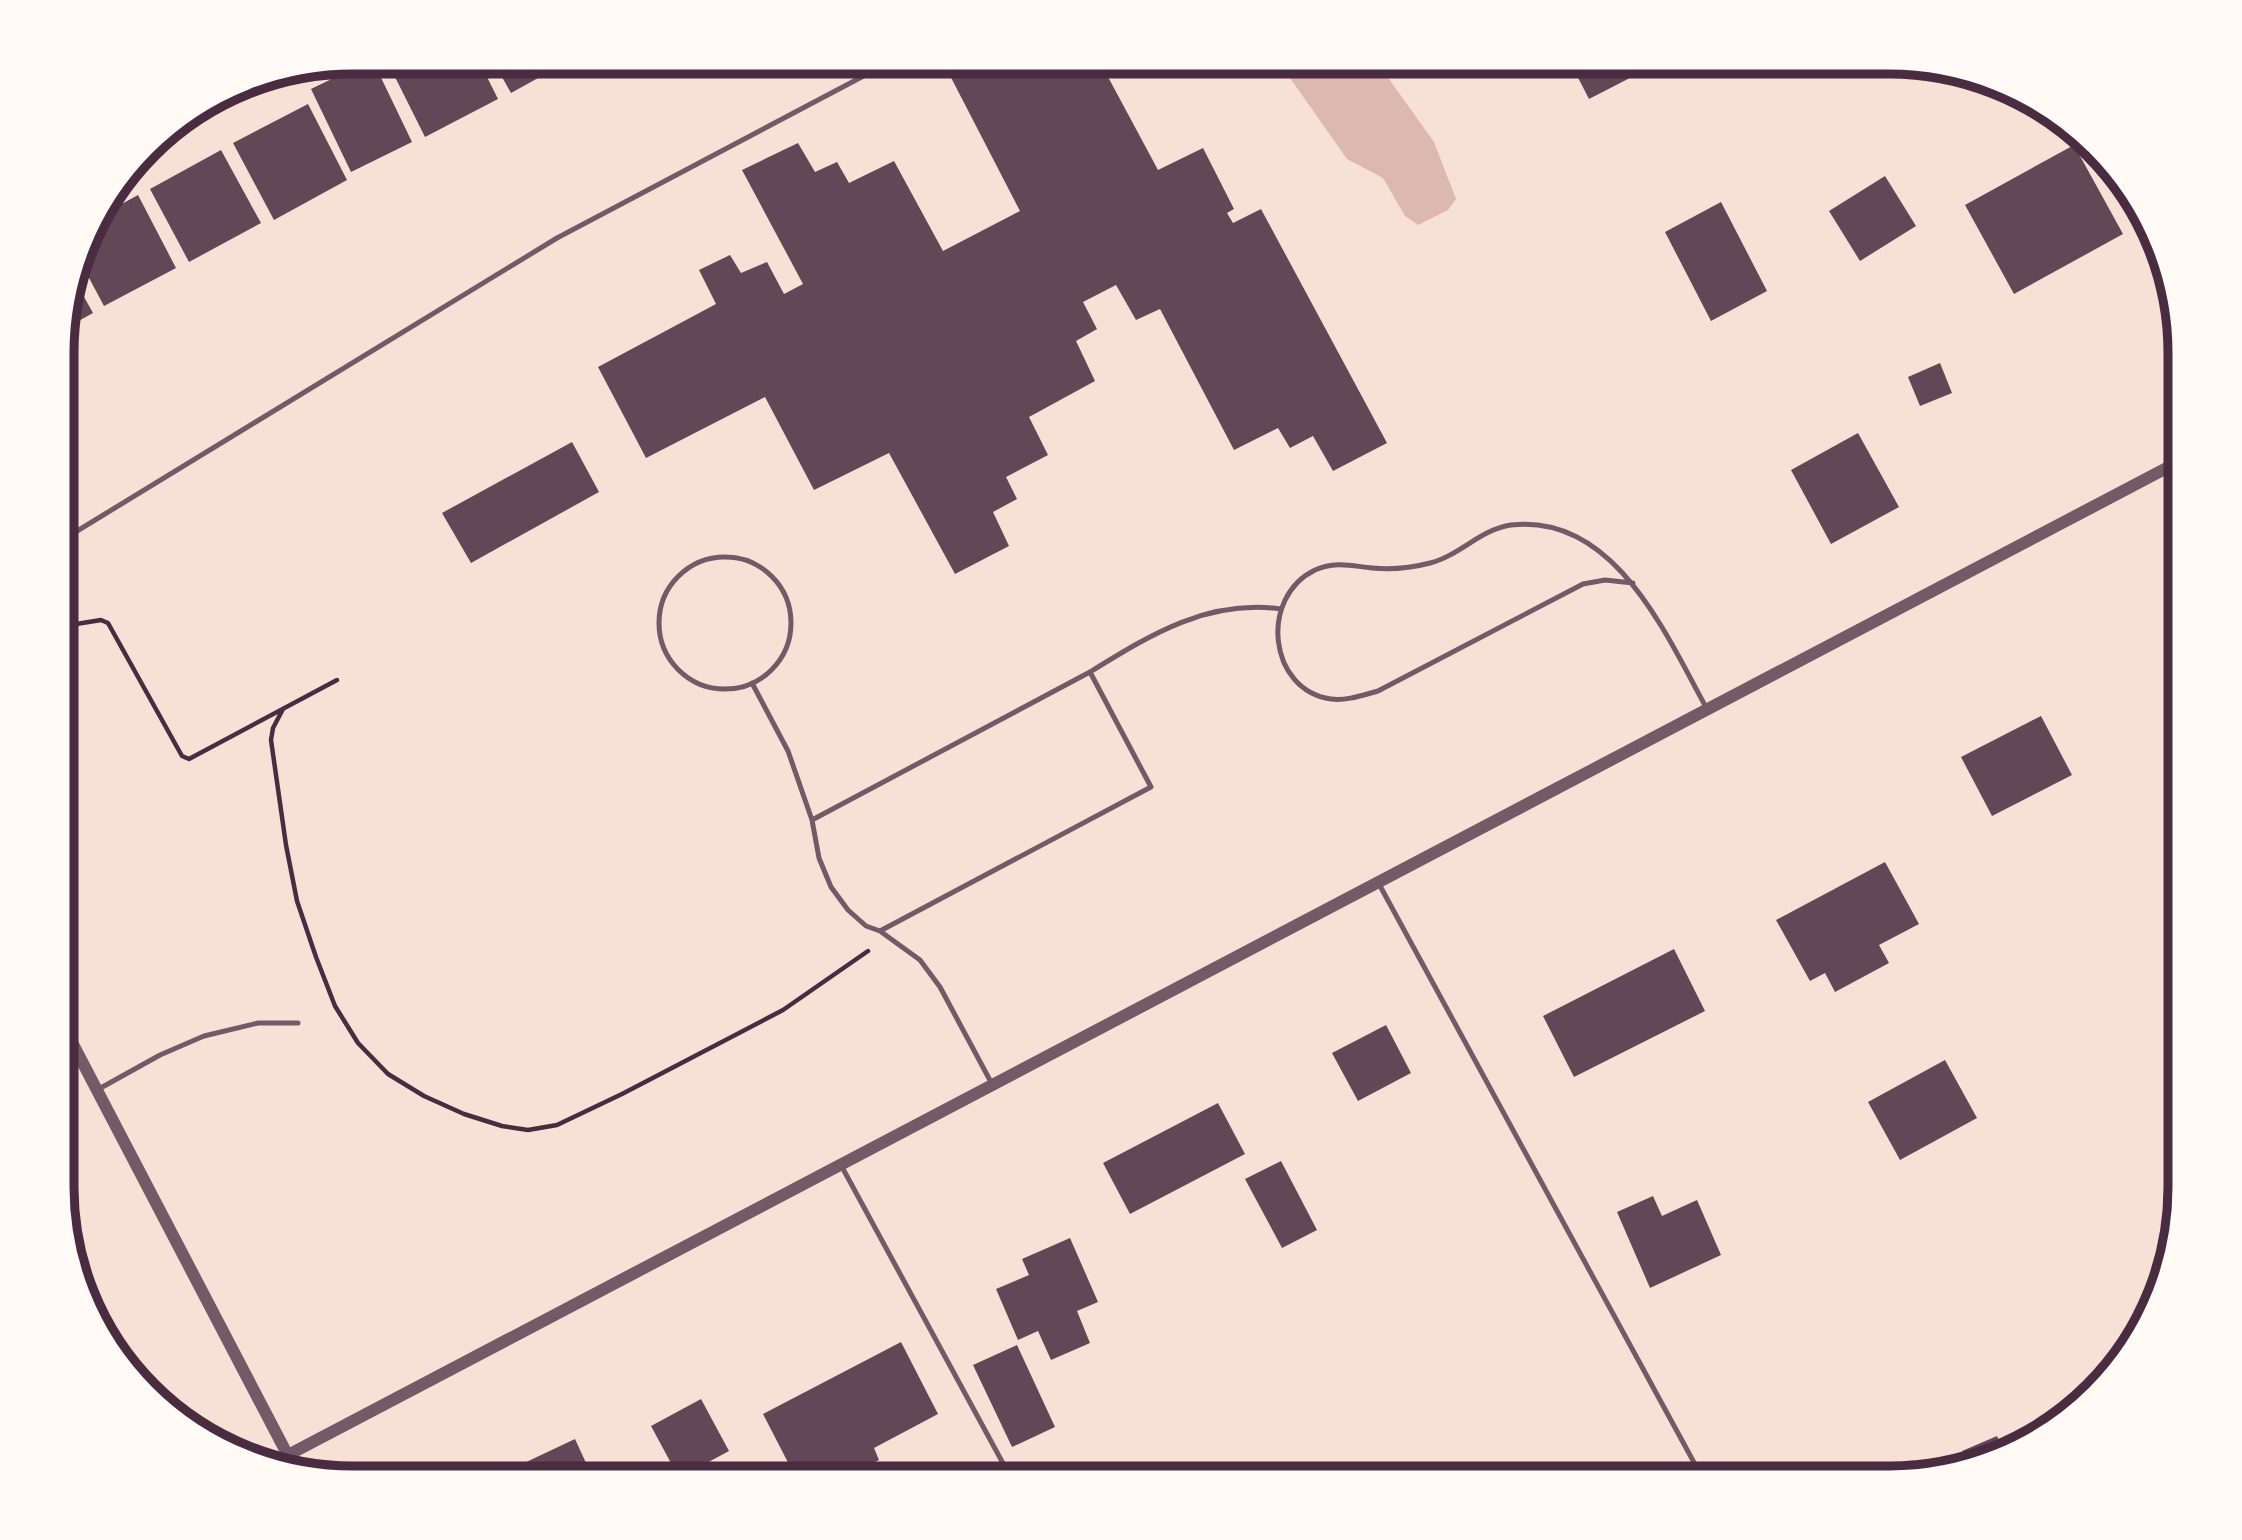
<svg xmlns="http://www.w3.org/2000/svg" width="2242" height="1540" font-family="Montserrat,sans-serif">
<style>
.water{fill:#dcb8b0}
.building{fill:#644757}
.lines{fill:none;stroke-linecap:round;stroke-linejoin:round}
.path{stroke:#4a2c40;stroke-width:4.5}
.service{stroke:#755966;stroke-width:5}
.tertiary{stroke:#755966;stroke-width:12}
.rim{fill:none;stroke:#4a2c40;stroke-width:9}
</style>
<rect width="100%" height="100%" fill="#f7e1d7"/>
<path class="water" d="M1270,62h116l3,17 45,63 22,57 -8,11 -30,15 -13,-9 -22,-38 -36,-19 -57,-81z"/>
<path class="building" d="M352,61h21l39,81 -61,30 -40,-83 37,-18 -4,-8z
M387,61h92l19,38 -73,38z
M493,61h76l-58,32z
M949,61l66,1 3,6 13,-6h13l8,14 30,-14h18l58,108 45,-22 31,61 -7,4 6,10 28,-14 126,234 -54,28 -20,-35 -23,12 -12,-20 -44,22 -74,-141 -24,11 -20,-35 -33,17 14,27 -21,12 19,40 -66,36 19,38 -42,22 11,22 -24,13 16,34 -54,28 -66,-121 -75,37 -49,-93 -119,61 -48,-91 118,-63 -17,-34 31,-15 11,18 26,-11 17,32 19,-10 -61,-114 56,-27 17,29 22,-10 12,21 45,-22 49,90 77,-40 -76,-147z
M1570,62h91l-72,37z
M308,104l39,76 -73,40 -41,-77z
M2074,145l49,89 -109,60 -49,-89z
M221,150l40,73 -72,39 -39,-73z
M1885,176l31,50 -56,35 -31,-50z
M138,195l38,73 -72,38 -24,-45 11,-38 5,-5z
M1721,202l46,89 -56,30 -46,-89z
M74,279l19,34 -29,16v-14z
M1940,363l12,30 -32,13 -12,-29z
M1858,433l41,74 -68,37 -40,-74z
M572,442l27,50 -128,71 -29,-50z
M2041,716l31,59 -80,41 -31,-59z
M1885,862l34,62 -40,21 10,18 -54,29 -10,-19 -15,8 -34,-61z
M1674,949l31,62 -131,66 -31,-61z
M1386,1025l25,48 -53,28 -26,-48z
M1945,1060l32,58 -77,42 -32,-58z
M1218,1103l27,51 -115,60 -27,-51z
M1281,1161l36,69 -35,18 -37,-69z
M1653,1196l9,20 35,-16 24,55 -71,33 -33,-76z
M1070,1238l28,64 -21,9 13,32 -39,17 -13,-29 -20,9 -22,-51 33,-14 -7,-16z
M104,1319l23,43 -1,1 -26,-29 -3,-11z
M901,1342l37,72 -64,34 5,12 -35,18h-48l-33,-64z
M1017,1345l38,82 -43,20 -39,-82z
M701,1399l28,52 -50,27 -28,-52z
M1997,1436l7,16 -38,9 -4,-10z
M575,1439l17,37 16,-7 5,9h-84l-7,-14z
M1696,1466l7,13h-32z"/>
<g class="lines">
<path class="path" d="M64,626l37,-6 7,3 74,133 7,3 148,-79
M283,709l-10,19 -2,12 15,105 11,56 19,56 19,49 23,37 30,31 36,22 40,18 38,12 26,4 29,-5 65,-31 161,-84 85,-59"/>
<path class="service" d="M64,539l493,-301 335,-177
M659 623a66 66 0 1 1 132 0a66 66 0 1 1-132 0Z
M1633,583l-28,-3 -22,4 -205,107c-15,4 -31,10 -47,8 -63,-9 -72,-102 -16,-129 20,-9 37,-4 57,-2 20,2 39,0 58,-5 29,-7 51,-34 81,-38 104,-12 155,110 196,184
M1090,672c60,-37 117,-73 191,-63
M752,683l36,68 24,69 7,38 12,29 17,23 18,16 14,5 40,29 20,27 52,97
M812,820l278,-148 61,115 -271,144
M1379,884l324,595
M97,1090l63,-35 44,-19 54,-13h40
M842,1167l169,311"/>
<path class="tertiary" d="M64,1027l232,444
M269,1465l1911,-1004"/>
</g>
<path d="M0 0H2242V1540H0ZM353 74H1889A279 279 0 0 1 2168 353V1187A279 279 0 0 1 1889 1466H353A279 279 0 0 1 74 1187V353A279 279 0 0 1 353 74Z" fill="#fffaf5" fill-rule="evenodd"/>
<path class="rim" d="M353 74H1889A279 279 0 0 1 2168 353V1187A279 279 0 0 1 1889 1466H353A279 279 0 0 1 74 1187V353A279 279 0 0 1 353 74Z"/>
</svg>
